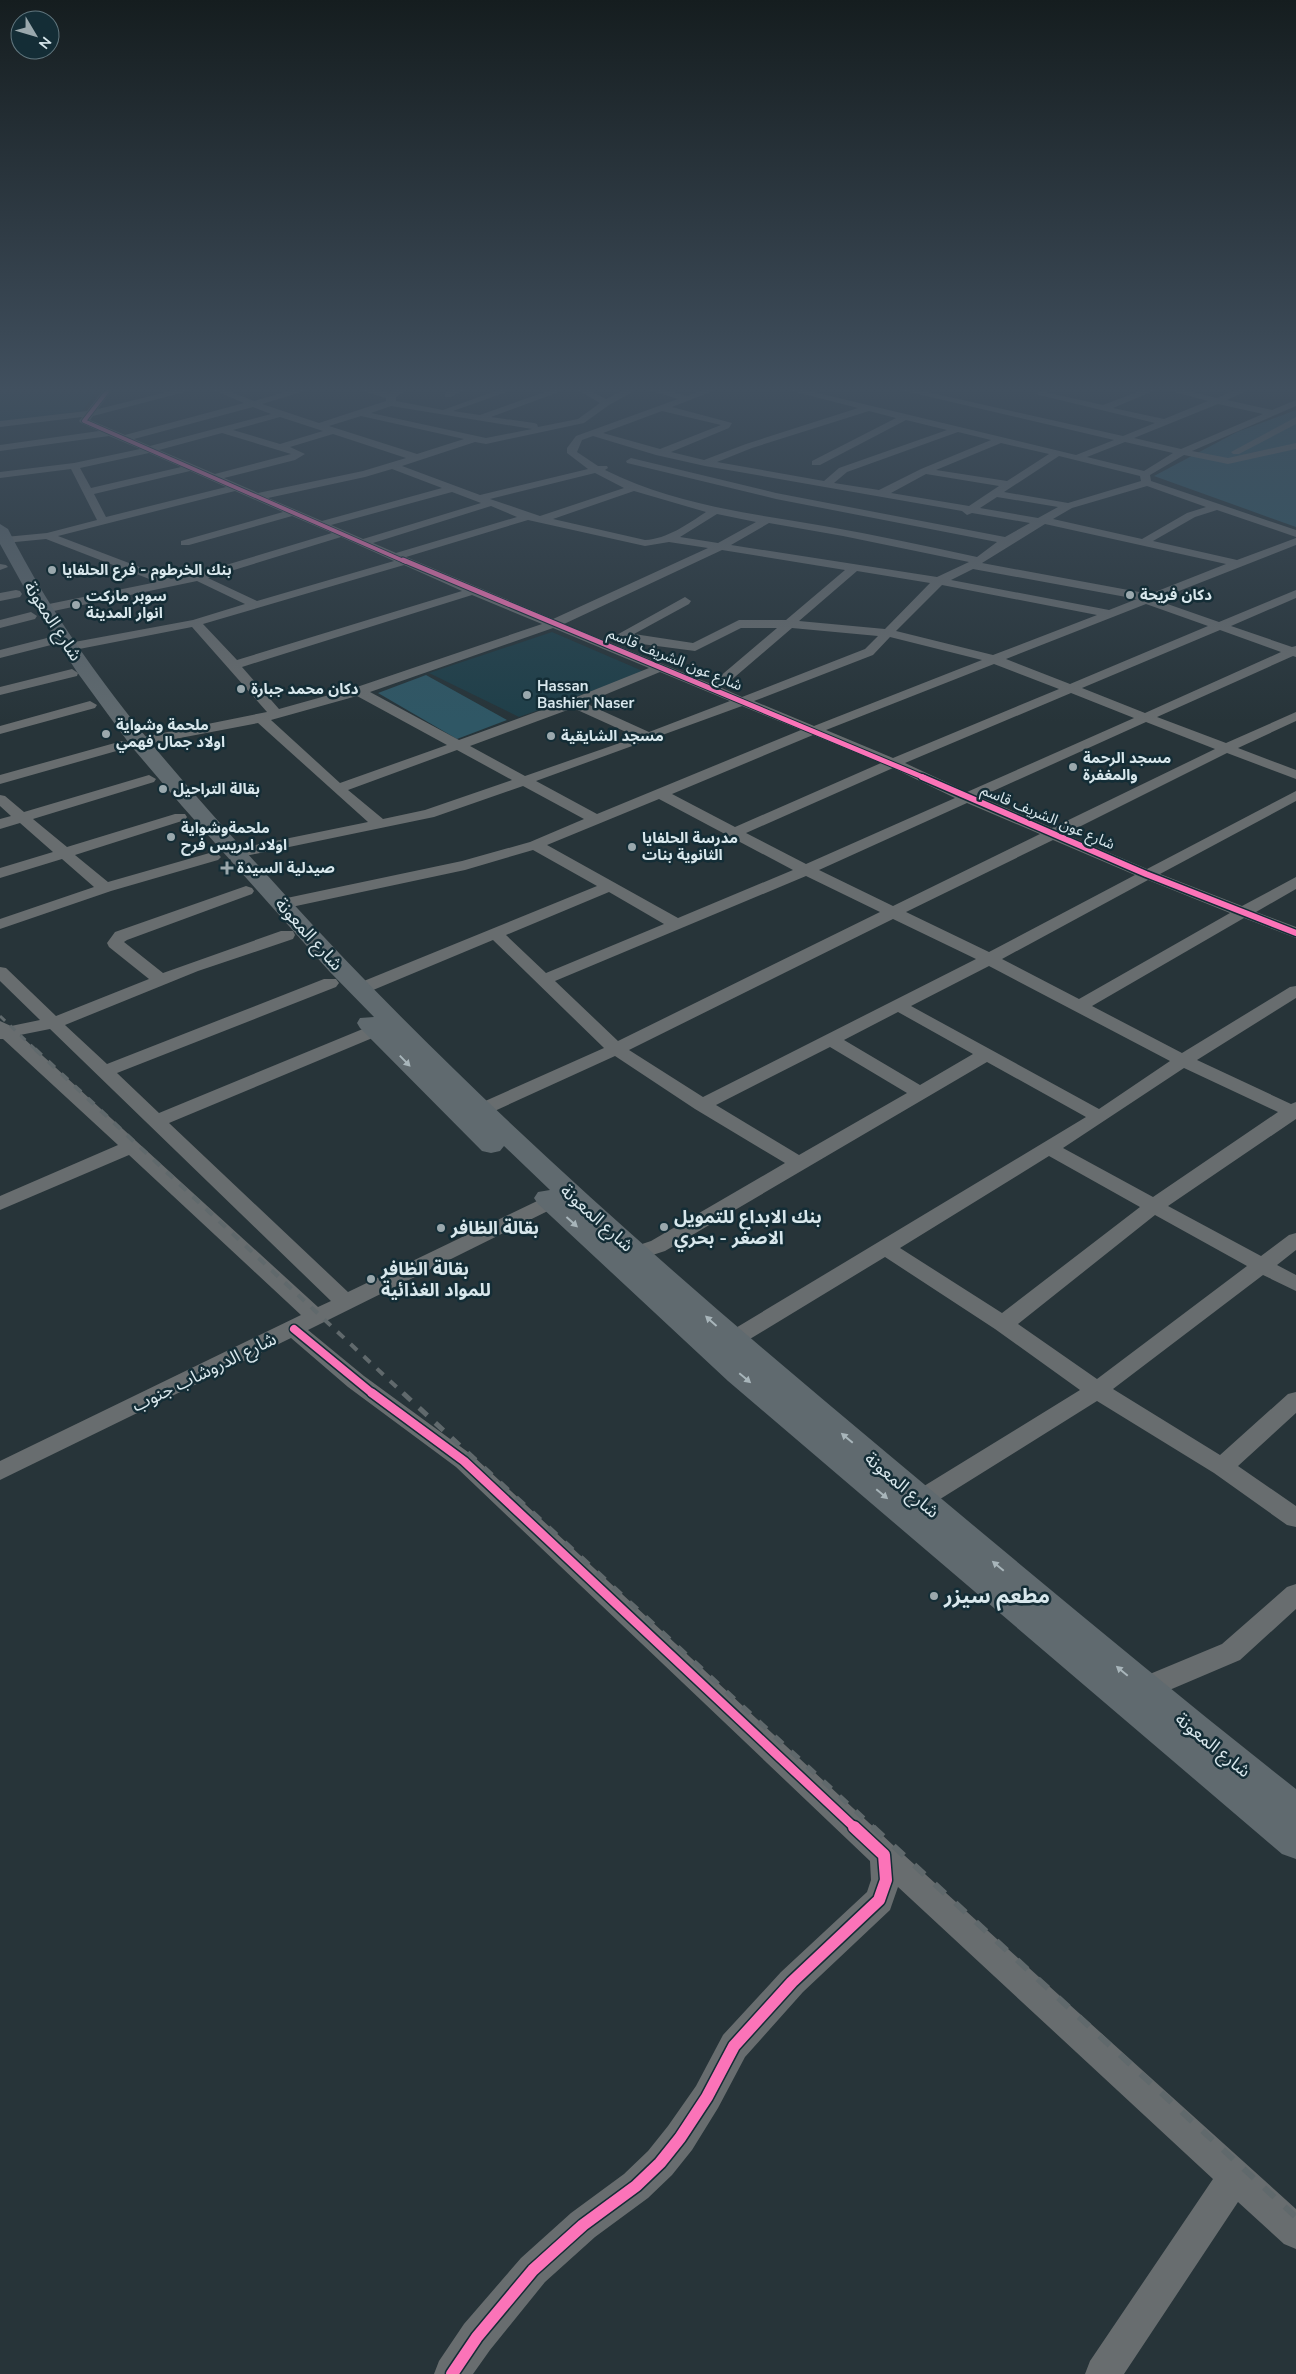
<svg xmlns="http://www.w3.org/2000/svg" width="1296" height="2374" font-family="'Nunito Sans','Noto Sans Arabic',sans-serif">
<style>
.built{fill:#1f3f49}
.green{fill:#2f5765}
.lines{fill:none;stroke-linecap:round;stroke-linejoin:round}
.minor{fill:#686d6f;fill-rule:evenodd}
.highway{fill:#606a6f;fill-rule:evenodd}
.rail-far3{stroke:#60696c;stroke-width:3;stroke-dasharray:7 7;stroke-linecap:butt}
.rail-far2{stroke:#60696c;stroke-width:4;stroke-dasharray:9 9;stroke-linecap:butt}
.rail-far1{stroke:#60696c;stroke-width:5;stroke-dasharray:11 11;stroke-linecap:butt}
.rail{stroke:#60696c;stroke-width:6;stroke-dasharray:14 14;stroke-linecap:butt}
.cycleway-far5-casing{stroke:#142d36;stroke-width:5.5}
.cycleway-far4-casing{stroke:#142d36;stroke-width:7}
.cycleway-far3-casing{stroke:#142d36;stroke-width:9}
.cycleway-far2-casing{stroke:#142d36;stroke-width:11}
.cycleway-far1-casing{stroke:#142d36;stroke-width:12}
.cycleway-casing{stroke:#142d36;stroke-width:15}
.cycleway-far5{stroke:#fb73b8;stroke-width:4}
.cycleway-far4{stroke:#fb73b8;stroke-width:5}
.cycleway-far3{stroke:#fb73b8;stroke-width:6}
.cycleway-far2{stroke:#fb73b8;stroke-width:8}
.cycleway-far1{stroke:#fb73b8;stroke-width:9}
.cycleway{stroke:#fb73b8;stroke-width:12}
.oneway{fill:#a8b5ba}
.poi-dot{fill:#9aa8ad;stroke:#142d36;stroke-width:2}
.labels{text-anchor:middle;stroke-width:5;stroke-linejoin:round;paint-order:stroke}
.far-poi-label{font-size:15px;font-weight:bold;fill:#d8e7ec;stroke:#142d36;text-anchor:start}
.far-street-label{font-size:15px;fill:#d8e7ec;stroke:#142d36}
.street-label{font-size:18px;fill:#d8e7ec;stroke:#142d36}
.poi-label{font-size:18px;font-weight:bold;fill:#d8e7ec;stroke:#142d36;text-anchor:start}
.near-poi-label{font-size:21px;font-weight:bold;fill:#d8e7ec;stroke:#142d36;text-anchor:start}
</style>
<rect width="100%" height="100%" fill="#273439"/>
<path class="built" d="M0,389h99l-17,22 -82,11z
M552,632l93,40 -126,45 -90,-44z"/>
<path class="green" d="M1296,410v117l-142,-51 83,-44z
M426,675l81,45 -50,19 -79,-46z"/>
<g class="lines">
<path class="minor" d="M104,389h9l-15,20 81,-20h17l-103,27 -3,4 35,15 119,-32 -33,-14h13l30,12 41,-12h16l-49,15 57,19 67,-22v-3l-30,-9h18l16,4 7,-4h11l-12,8v4l47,9 58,-21h14l-62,22 27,4 73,-26h14l-76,28 43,6 3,1 1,3 40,-8 22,-16 -24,-14h11l19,10 20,-10h12l-29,16 -25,18 -98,21 -11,-2 -73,24 78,29 108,-26 -21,-16v-5l9,-12 102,-37 -32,-10h16l25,7 18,-7h13l-46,18 60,16 -3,5 -58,24 33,8 42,-16 112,-36 -74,-19h17l275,66 38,-15 -218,-51h18l209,47 32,-13 -120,-29 5,-3 63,14 42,-16h13l-45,19 51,11 44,-18 -45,-12h17l37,9 20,-9h13l-23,11 45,10 24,-10v6l-104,45 36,7 68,-15v6l-68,15 -44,-9 -34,20 1,6 145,49v7l-79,-27 -22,7 -42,24 84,19 59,-22v7l-140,55 63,22 77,-32v8l-65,28 61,21 4,-1v11l-3,-1 -136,61 69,26 70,-31v9l-58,27 58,22v9l-69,-26 -162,81 82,35 149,-78v10l-136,73 82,32 54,-29v12l-40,23 40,15v11l-52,-20 -152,88 90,47 108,-66 6,-1v12l-99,62 94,44 5,-2v17l-128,87 93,50 28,-21 7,-2v17l-19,15 19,10v16l-33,-16 -150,114 107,66 68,-61 8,-2v21l-58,53 58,40v21l-9,-2 -73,-52 -117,-72 -168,105 -9,3 -9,-3 -3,-6 3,-6 169,-104 -85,-61 -110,-72 -145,88 -8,3 -8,-3 -3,-5 3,-5 362,-218 -99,-55 -322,189 -28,9 -7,-2 -3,-5 3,-5 21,-7 134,-78 -90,-54 -80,-53 -127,58 -7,2 -7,-2 -2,-4 2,-4 130,-58 -111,-108 -127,53h-12l-3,-4 3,-4 243,-99 -64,-36 -68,20 -183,39 -6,-2 -2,-3 2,-3 6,-2 180,-38 68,-19 54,-23 -61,-33 -89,31 -198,41 -5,-2 -3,-3 3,-3 137,-28 -110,-99 -120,23 -5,-1 -2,-3 7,-4 129,-26 -75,-85 -123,24 -6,-4 6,-4 124,-23 52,-16 -48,-23 -153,32 -6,-4 6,-4 113,-23 -111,-43 -41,4 -5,-2 1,-3 4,-1 42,-4 50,-13 -26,-51 -71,9v-6l74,-9 66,-14 -31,-13 -109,15v-6l99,-14 -18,-8 -2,-2 3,-4 -82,10v-6l87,-10zM1218,404l45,10 -82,35 -47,-11zM391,406l141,23 -46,9 -115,-25zM253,407l18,7 -121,32 -16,-7zM662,411l59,14 -61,24 -57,-16zM869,411l27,7 -84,43v4h8l86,-45 41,10 -108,38 -15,13 -107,-19 35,-14zM361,416l103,23 -47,15 -88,-28zM280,417l43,14 -43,13 -47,-14zM958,432l33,8 -70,29 -42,21 -45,-7 13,-11zM222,433l69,21 -76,20 -56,-24zM333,434l73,24 -43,13 -105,22 -34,-15 71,-18 10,-6 -15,-7zM593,436l63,19 49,11 257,45 5,4 5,-2 58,10 -25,14 -229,-44 -145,-35 -5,3 1,2 149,36 221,43 -20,15c-51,-11 -102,-22 -153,-31 -76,-13 -148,-21 -219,-56l3,-2 -1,-2h-9l-21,-14 5,-12zM1125,442l48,11 -29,18 -57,-14zM1001,443l48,11 -42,27 -71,-11zM149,453l32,14 -90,21 -11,-20zM1059,456l81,20 1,5 -73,22 -64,-11zM392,469l50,19 -120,33 -54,-23 97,-21zM190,471l36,16 -120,30 -12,-23zM595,473l29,15 -84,28 -50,-17zM926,474l73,12 -30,20 -78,-13zM1147,486l59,21 -19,6 -45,26 -89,-20 19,-11zM235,491l48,21 -102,29v4h8l103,-29 40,17 -136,41 -25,5 -113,-43zM634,491l72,21c-18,12 -39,27 -61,28l-92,-21zM452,492l29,11 -118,36 -32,-14zM997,497l61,10 -20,11 -58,-10zM491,506l26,11 -121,36 -23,-10zM717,514l39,8 -38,21 -38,-6zM528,520l117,26 24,-4 39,6 -155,71 -147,-62zM769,523l74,13 126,26 -32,15 -206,-32zM1045,524l181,40 -76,30 -168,-31zM341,537l53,24 -137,40 -49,-23zM722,550l123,20 -59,50h-47l-46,23 -59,-9 55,-30 2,-3 -6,-4 -72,40 6,4 76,10 46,-23h36l-66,56 -147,-60zM404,565l58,26 -225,69 -34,-36zM973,569l164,30 -28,11 -158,-30zM857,571l73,12 -45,46 -86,-8zM942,585l155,30 -104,40 -97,-24zM472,595l70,29 -188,64 -75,21 -37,-42zM1146,604l62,22 -138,58 -64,-25zM553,628l96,40 -80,32 -110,40 -89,-48zM792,628l86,8 -13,13 -123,48 -20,-9zM1220,630l61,22 -136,61 -63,-25zM890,637l92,23 -168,66 -60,-25 119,-46zM994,664l65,25 -166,69 -67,-28zM660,672l70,29 -81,31 -64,-29zM1071,693l63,25 -167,74 -62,-29zM357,696l90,49 -107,38 -69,-63zM742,706l59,24 -204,84 -61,-33zM573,708l64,29 -112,39 -55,-30zM1146,722l69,27 -163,79 -72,-31zM813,735l68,28 -146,64 -63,-33zM457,750l55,30 -87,30 -42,9 -35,-29zM893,768l62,30 -149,66 -60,-31zM659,799l134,71 -115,48 -131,-73zM967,803l73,31 -147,72 -74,-36zM1053,840l82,35 -146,77 -83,-40zM806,876l74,36 -262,129 -63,-60zM1148,880l82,33 -151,86 -77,-40zM609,892l55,32 -118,49 -40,-38zM893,919l83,40 -273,138 -74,-47zM989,966l181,95 -71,48 -188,-103zM898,1012l75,42 -53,31 -76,-45zM830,1047l77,46 -108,62 -83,-50zM1184,1068l94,44 -125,85 -90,-49zM1049,1156l91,51 -138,106 -102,-65zM1155,1215l92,51 -150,113 -79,-55z
M454,389h12l-15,8h-6v-4z
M1296,417v7l-57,30h-6l-2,-2z
M0,564l6,1 2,2 -8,3z
M16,590l4,1 2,3 -2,3 -20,4v-8z
M31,612l6,4 -2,3 -35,9v-8z
M47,638l6,4 -2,3 -51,13v-8z
M72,669l6,4 -1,3 -77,19v-8z
M90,701l7,4 -2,3 -95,26v-8z
M122,741l5,1 2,3 -2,3 -127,36v-9z
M149,775l7,4 -2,3 -121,37 34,28 108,-33h10l2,3 -2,3 -110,35 33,27 105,-30 5,2 3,3 -3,3 -107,31 -111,38v-10l94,-32 -32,-28 -62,19v-10l53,-16 -33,-29 -20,6v-10l11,-3 -11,-10v-11l5,1 19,16z
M246,886l6,2 2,3 -2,3 -125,46 -3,2 39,31 118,-42h12l2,4 -2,4 -95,32 -133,54 42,39 217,-85h12l3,4 -3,4 -219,86 42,40 211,-87h12l3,4 -3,4 -213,89 179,169 210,-101 7,-2 7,2 3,4 -3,4 -264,131 56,46 108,79 422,391 402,363v40l-12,-5 -46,-42 -114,172h-39l5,-13 123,-182 -315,-292 -8,23 -87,82 -58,65 -27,51 -26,42 -20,25 -24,23 -53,39 -50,45 -55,68 -17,24h-39l5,-13 25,-37 57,-66 50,-45 53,-39 24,-23 20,-25 28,-40 27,-51 58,-63 86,-80 4,-12 -1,-19 -414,-394 -108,-80 -57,-49 -291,142v-19l301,-146 -172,-160 -129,55v-14l118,-51 -115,-106h-3v-18l11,5 29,-6 -40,-39v-14l6,1 50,48 93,-37 -40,-32 -2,-4 8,-11zM50,1029l281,272 -13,6 -298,-272z
M1296,1584v25l-56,51 -87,37 -10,3 -10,-3 -3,-8 3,-8 89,-37 65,-57z"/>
<path class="highway" d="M0,524l8,5c71,141 174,253 279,368 184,202 391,382 601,557 135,113 270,226 408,335v70l-14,-5 -554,-473 -190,-177 -4,-6 4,-6 12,-2 -46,-44 -4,5 -9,2 -9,-2 -122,-123 -3,-5 3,-5 14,-1 -45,-46 -147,-165 -51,-60 -54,-74 -41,-63 -36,-65z"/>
<path class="rail-far3" d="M0,1016l37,35"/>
<path class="rail-far2" d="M35,1049l369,345"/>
<path class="rail-far1" d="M403,1393l471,435"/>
<path class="rail" d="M873,1827l423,390"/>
<g class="cycleway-far5-casing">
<path id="cycleway-far5" d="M109,389l-25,32 322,141"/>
</g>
<g class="cycleway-far4-casing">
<path id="cycleway-far4" d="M403,560l522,218"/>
</g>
<g class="cycleway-far3-casing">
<path id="cycleway-far3" d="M922,777l224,97 150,59"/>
</g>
<g class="cycleway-far2-casing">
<path id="cycleway-far2" d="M294,1329l79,65"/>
</g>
<g class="cycleway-far1-casing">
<path id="cycleway-far1" d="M372,1393l92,68 391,367"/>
</g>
<g class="cycleway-casing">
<path id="cycleway" d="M452,2374l25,-37 56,-67 50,-45 53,-39 24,-23 20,-25 27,-41 27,-51 58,-64 87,-82 7,-20 -2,-25 -30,-28"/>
</g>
<use href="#cycleway-far5" class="cycleway-far5"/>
<use href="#cycleway-far4" class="cycleway-far4"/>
<use href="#cycleway-far3" class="cycleway-far3"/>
<use href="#cycleway-far2" class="cycleway-far2"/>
<use href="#cycleway-far1" class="cycleway-far1"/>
<use href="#cycleway" class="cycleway"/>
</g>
<defs><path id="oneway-solid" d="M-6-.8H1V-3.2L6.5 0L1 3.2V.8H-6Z" transform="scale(1.25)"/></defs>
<g class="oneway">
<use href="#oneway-solid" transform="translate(405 1061) rotate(46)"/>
<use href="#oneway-solid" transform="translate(572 1222) rotate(42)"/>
<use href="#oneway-solid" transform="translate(711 1321) rotate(-138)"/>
<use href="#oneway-solid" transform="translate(745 1378) rotate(40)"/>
<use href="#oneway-solid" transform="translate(847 1438) rotate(-140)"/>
<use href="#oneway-solid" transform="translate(882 1494) rotate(40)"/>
<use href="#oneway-solid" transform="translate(998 1566) rotate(-140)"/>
<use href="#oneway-solid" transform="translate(1122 1671) rotate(-140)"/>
</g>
<linearGradient id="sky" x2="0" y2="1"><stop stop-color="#151d1f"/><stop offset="0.54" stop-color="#41505f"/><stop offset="1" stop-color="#41505f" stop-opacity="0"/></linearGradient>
<rect width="1296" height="722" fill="url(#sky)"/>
<g class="poi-dot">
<circle cx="52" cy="570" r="5"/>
<circle cx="1130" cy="595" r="5"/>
<circle cx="76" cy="605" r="5"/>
<circle cx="241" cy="689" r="5"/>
<circle cx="527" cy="695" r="5"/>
<circle cx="106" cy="734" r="5"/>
<circle cx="551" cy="736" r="5"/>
<circle cx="1073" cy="767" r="5"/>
<circle cx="163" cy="789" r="5"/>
<circle cx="171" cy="837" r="5"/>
<circle cx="632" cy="847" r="5"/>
<path d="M224.5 860.5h5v5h5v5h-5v5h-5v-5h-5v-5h5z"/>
<circle cx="664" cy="1227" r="5"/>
<circle cx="441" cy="1228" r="5"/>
<circle cx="371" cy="1279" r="5"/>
<circle cx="934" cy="1596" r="5"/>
</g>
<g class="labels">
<g class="far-poi-label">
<text x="62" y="575">بنك الخرطوم - فرع الحلفايا</text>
<text x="1140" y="600">دكان فريحة</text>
<text x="86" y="601">سوبر ماركت<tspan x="86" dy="17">انوار المدينة</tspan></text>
<text x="537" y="691">Hassan<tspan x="537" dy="17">Bashier Naser</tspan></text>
<text x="251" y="694">دكان محمد جبارة</text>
<text x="116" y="730">ملحمة وشواية<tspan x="116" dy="17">اولاد جمال فهمي</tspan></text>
<text x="561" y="741">مسجد الشايقية</text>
<text x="1083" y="763">مسجد الرحمة<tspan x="1083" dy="17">والمغفرة</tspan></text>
<text x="173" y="794">بقالة التراحيل</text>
<text x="181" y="833">ملحمةوشواية<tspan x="181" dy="17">اولاد ادريس فرح</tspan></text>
<text x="642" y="843">مدرسة الحلفايا<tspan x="642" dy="17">الثانوية بنات</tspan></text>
<text x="237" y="873">صيدلية السيدة</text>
</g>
<g class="far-street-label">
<text transform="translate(675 659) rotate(22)" y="5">شارع عون الشريف قاسم</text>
<text transform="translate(1048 817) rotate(23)" y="5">شارع عون الشريف قاسم</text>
</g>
<g class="street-label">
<text transform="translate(53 621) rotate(57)" y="6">شارع المعونة</text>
<text transform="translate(309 934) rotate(48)" y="6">شارع المعونة</text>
<text transform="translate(597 1218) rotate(42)" y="6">شارع المعونة</text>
<text transform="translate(204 1372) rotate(-26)" y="6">شارع الدروشاب جنوب</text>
<text transform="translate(902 1485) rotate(40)" y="6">شارع المعونة</text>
<text transform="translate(1213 1745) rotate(39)" y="6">شارع المعونة</text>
</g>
<g class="poi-label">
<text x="674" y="1223">بنك الابداع للتمويل<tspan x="674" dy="21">الاصغر - بحري</tspan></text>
<text x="451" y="1234">بقالة الظافر</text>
<text x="381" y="1275">بقالة الظافر<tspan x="381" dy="21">للمواد الغذائية</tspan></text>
</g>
<g class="near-poi-label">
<text x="944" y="1603">مطعم سيزر</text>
</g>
</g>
<g transform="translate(35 35) rotate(128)"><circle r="24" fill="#142d36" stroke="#62777f"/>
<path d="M0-4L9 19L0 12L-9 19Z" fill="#9aa8ad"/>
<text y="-8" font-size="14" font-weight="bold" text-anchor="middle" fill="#d8e7ec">N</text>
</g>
</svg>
